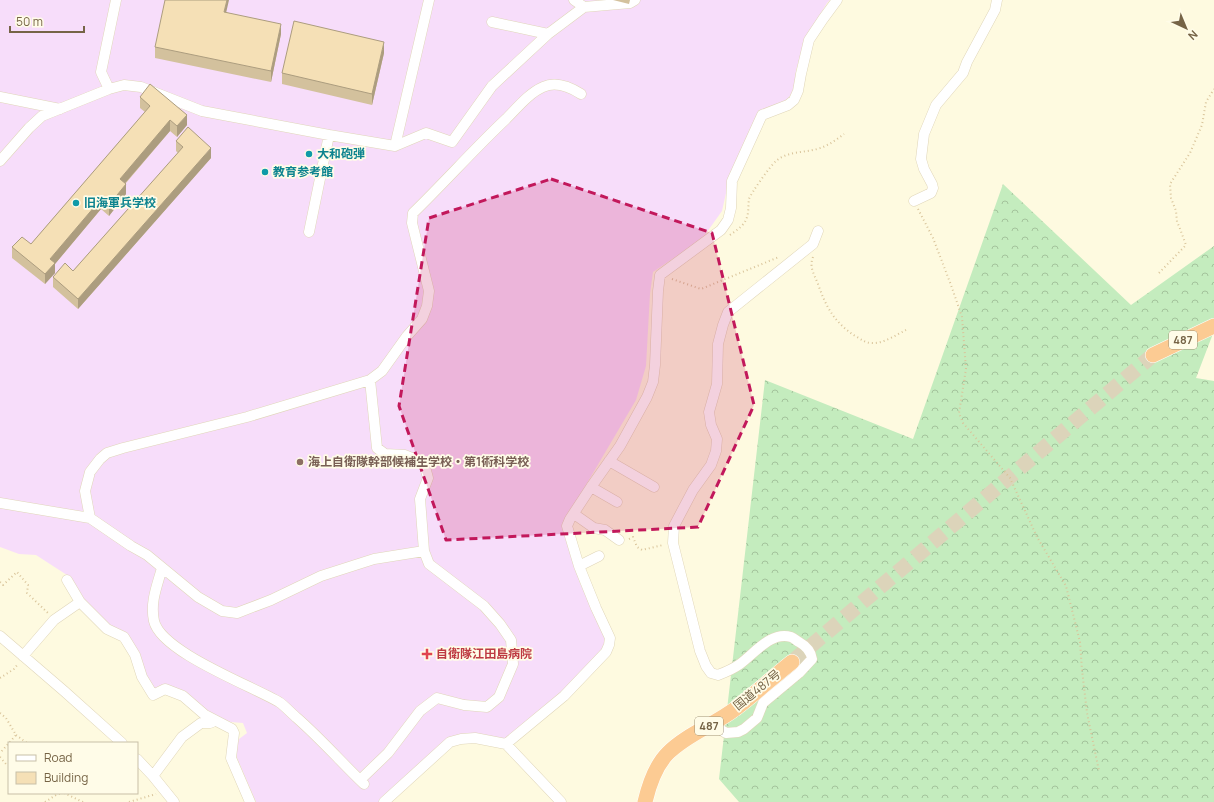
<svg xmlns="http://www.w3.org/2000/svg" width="1214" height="802" font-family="Manrope,'Noto Sans JP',sans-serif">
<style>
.education{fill:#f7ddfa}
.forest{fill:url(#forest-crowns)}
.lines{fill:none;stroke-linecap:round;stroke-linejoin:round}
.highway-tunnel{stroke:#dcd4ba;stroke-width:15;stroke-dasharray:15 8;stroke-linecap:butt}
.minor-casing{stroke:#e0d6b9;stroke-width:11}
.highway-casing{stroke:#fff;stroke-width:16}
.path{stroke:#d9c49a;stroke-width:2;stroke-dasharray:1 3;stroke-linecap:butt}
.minor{stroke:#fff;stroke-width:10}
.highway{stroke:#fccb93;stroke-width:15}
.wall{fill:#d3c19d}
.shaded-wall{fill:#ac9d7f}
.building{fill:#f5e0b6;stroke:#ac9d7f}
.marked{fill:#c2185b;fill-opacity:0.2;stroke:#c2185b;stroke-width:3;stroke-dasharray:8 5;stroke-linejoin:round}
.culture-dot{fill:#0f9aa8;stroke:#fffce8;stroke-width:1.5}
.education-dot{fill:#8d6e63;stroke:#fffce8;stroke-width:1.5}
.health-dot{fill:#e0444e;stroke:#fffce8;stroke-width:1.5}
.labels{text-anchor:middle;stroke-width:3.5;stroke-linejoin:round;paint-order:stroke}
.shield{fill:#fffce8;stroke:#9f9277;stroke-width:1}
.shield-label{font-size:11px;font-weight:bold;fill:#766446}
.culture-label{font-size:12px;font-weight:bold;fill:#0d838f;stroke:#fffce8;text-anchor:start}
.education-label{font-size:12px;font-weight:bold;fill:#785e54;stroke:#fffce8;text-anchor:start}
.health-label{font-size:12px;font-weight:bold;fill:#be3a42;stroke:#fffce8;text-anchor:start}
.street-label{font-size:12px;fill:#766446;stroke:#fffce8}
</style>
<defs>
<pattern id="forest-crowns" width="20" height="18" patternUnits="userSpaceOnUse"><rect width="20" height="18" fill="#c4ecbe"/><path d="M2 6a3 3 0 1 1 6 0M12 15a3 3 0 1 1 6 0" fill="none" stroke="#a4c39c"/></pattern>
</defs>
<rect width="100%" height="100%" fill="#fefae0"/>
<path class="education" d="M0,0h830l-3,3 -21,35 -10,32 -2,20 -7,10 -29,13 -29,67 -7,31 -20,28 -49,33 -3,22 -4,72 -10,34 -73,124 17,59 24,49 1,7 -1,8 -44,48 -54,45 -58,-1 -69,63h-123l-19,-44 -1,-9 3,-10 8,-6 -4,-10 -12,-1 -20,-7 -27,-23 -29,-2 -8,-10 -8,-25 -31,-29 -22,-23 -16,-26 -34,-22 -17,-1 -19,-7z"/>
<path class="forest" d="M1003,184l128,121 83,-59v85l-18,47 18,3v421h-475l-20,-23 46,-399 148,59z"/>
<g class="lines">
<path class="highway-tunnel" d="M792,662l361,-307"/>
<g class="minor-casing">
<path id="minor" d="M574,0l10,7
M492,22l56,12
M109,89l-8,-17 15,-72
M0,97l60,12
M395,146l34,-146
M0,161l29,-33 13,-12 67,-27 15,-4 17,2 61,24 127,24 66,11 31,-13 26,9 40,-56 56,-52 36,-27 46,-4 5,-3
M914,201l17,-8 2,-5 -1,-4 -8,-15 -3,-10 3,-25 12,-29 27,-32 4,-11 28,-52 2,-10
M309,232l20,-97
M609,461l45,26
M591,487l26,15
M0,503l90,15 41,28 16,9 51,42 24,14 15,2 34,-13 50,-24 53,-17 50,-8
M574,514l20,14 11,2 14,10
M90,518l-5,-27 5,-19 10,-13 7,-6 16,-5 124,-31 123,-37 12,-9 25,-35 15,-17 5,-13 2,-15 -17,-68 1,-10c32,-31 61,-64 93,-94 11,-11 23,-26 37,-32 13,-6 27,0 38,7
M579,566l20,-10
M162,568c-5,18 -12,34 -8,53 7,31 98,65 125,81 6,4 12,11 18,16 24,21 44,44 67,66
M67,580l13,22
M0,636l64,55 58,52
M23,656l31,-36 26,-18 27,27 17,8 11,18 7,22 11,18 12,-6 18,7 22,19 27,14 2,4 -3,25 19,44
M712,724l14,9 12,-1 6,-3 13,-11 6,-15 36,-30 13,-14c-1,-8 -6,-13 -13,-17 -2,-1 -5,-4 -8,-5 -20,-6 -36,16 -51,27 -7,5 -14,8 -22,11l-7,-2 -5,-7 -6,-15 -27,-108 1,-17 19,-36 18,-25 5,-14 1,-12 -6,-14 -2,-13 8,-28 1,-40 5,-19 5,-13 85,-68 5,-13
M506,744l58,-48 42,-44 3,-7 1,-7 -14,-30 -17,-42 -12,-40 3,-7 21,-32 29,-41 27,-49 6,-15 2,-17 3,-74 2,-16 61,-45 7,-10 3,-12 1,-27 30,-66 26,-10 6,-5 4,-9 3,-17 8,-34 14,-21 14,-19
M137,759l16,17 21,26
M153,776l29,-39 19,-14h9l5,-2
M360,780l28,-27 32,-42 17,-13 27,7 23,2 12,-10 14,-33 -2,-24 -11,-16 -16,-18 -55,-42 -5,-13 -4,-52 8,-21 -4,-15 -19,-8 -20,-1 -8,-6 -7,-68
M384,802l66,-60 11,-3 14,-1 31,6 55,58"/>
</g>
<g class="highway-casing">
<path id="highway" d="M1153,355l61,-29
M645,802c4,-17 10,-36 23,-49 19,-19 46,-28 67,-44 20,-15 38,-32 57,-47"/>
</g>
<path class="path" d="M918,209l15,29 18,47 11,32 4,52 -7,44 4,10 47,55 27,59 29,49 14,56 2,28 5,43 12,58
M730,235c7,-5 15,-10 17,-18 2,-6 1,-12 2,-18 2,-6 22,-34 27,-38 12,-10 27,-8 41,-12 11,-3 19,-9 27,-15
M813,257c-4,10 1,17 5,27 8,23 17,40 39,53 5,3 9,6 14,6 12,1 25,-8 35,-13
M1159,273l27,-28 -7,-19 -2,-4 -1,-11 -5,-13 -1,-14 20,-31 12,-28 4,-23 8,-13
M672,279l29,10 78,-32
M629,539l4,-2 4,10 5,3 21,-5
M0,582l3,3 14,-13 11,13 -1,8 21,20
M0,678l14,-9 4,-5
M0,713l6,5 10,17 -16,18
M16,735l11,8
M0,757l6,7
M64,793l19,9
M45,802l11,-7 5,-2
M129,802l27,-8"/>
<use href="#minor" class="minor"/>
<use href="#highway" class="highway"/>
</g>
<path class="wall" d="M613,0h17l-1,4z
M226,12l55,22 -10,48 -116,-24v-11z
M384,53l-12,52 -90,-21v-11z
M140,97l47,28 -10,12 -7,-6 -44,52v11l-17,22 -8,-7 -46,55v9l-10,11 -33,-26v-11l19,-3 114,-132 -5,-4z
M176,141l35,17 -133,151 -25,-22v-10l20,-6 105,-118 -2,-2z"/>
<path class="shaded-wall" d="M227,0h2l-5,22v-10z
M281,24v10l-10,48v-11z
M384,42v11l-12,52v-11z
M187,115v10l-10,12v-11z
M170,120v11l-50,58v-10z
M211,148v10l-133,151v-10z
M126,184v10l-17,22v-11z
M101,199v10l-46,55v9l-10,11v-10l5,-15z"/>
<path class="building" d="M165,0h62l-3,12 57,12 -10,47 -116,-24z
M294,21l90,21 -12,52 -90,-21z
M150,84l37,31 -10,11 -7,-6 -50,59 6,5 -17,21 -8,-6 -51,60 5,4 -10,11 -33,-27 10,-10 9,7 119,-138 -10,-9z
M188,127l23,21 -133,151 -25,-22 12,-14 8,8 110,-124 -7,-6z"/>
<path class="marked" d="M551,179l161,54 42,172 -56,122 -252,13 -47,-134 30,-188z"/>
<g class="culture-dot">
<circle cx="309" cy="154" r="4"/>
<circle cx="265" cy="172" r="4"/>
<circle cx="76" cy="203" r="4"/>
</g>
<circle class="education-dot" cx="300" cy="462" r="4"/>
<path class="health-dot" d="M425 648h4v4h4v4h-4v4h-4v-4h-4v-4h4z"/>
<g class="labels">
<g class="shield">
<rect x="1169" y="331" width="28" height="18" rx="3"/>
<rect x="695" y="717" width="28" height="18" rx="3"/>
</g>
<g class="shield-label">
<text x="1183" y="344">487</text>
<text x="709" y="730">487</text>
</g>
<g class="culture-label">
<text x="317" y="158">大和砲弾</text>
<text x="273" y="176">教育参考館</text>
<text x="84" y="207">旧海軍兵学校</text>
</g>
<g class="education-label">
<text x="308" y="466">海上自衛隊幹部候補生学校・第1術科学校</text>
</g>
<g class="health-label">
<text x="436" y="658">自衛隊江田島病院</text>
</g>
<g class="street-label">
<text transform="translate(757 690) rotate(-39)" y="4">国道487号</text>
</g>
</g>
<rect x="8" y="742" width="130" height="52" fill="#fffce8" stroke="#c8bfa7"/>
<rect x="16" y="755" width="20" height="6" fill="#ffffff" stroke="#c8bfa7"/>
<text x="44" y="762" font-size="12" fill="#766446">Road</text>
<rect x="16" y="772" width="20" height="12" fill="#f5e0b6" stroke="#c8bfa7"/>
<text x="44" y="782" font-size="12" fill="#766446">Building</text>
<g transform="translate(1186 28) rotate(136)" stroke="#fffce8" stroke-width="3" paint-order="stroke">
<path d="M0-3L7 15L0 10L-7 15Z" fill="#766446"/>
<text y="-6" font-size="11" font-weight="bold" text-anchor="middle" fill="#766446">N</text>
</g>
<path d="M10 26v6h74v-6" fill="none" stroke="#766446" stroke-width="2"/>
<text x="16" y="26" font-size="12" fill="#766446" stroke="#fffce8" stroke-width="3" paint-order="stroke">50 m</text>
</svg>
